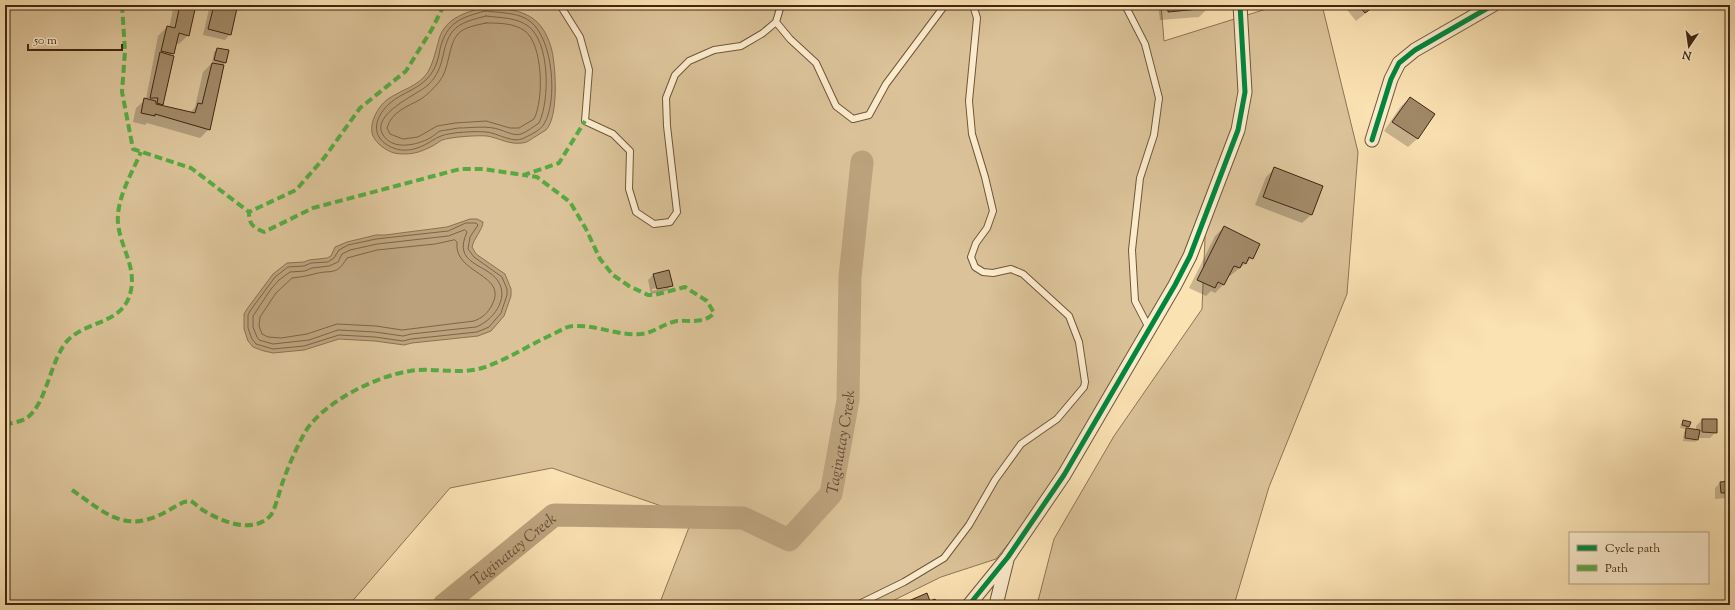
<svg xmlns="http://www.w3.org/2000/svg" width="1735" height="610" font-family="'Sorts Mill Goudy',serif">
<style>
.green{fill:#dbc298;stroke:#8e7456}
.water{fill:#bba27d;stroke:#8a7153}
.shadow{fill:#0003;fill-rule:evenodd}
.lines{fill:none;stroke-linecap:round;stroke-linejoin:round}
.shore{stroke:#7e6448;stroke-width:1}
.river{stroke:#bba27d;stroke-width:23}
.building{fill:#a18866;stroke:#402713}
.service-casing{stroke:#6f563b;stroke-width:8}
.minor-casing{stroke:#6f563b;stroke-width:15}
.service{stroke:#fcecce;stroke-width:6}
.minor{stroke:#fcecce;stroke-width:13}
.quiet{stroke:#56aa42;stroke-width:4;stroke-dasharray:8 4;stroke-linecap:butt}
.cycleway-casing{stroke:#fcecce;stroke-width:8}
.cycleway{stroke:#00873e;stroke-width:5}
.labels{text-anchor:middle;stroke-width:3;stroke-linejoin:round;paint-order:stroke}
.water-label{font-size:16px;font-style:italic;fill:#654c33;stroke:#fcecce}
</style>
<rect width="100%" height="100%" fill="#fbe2b3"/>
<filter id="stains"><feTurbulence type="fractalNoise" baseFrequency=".005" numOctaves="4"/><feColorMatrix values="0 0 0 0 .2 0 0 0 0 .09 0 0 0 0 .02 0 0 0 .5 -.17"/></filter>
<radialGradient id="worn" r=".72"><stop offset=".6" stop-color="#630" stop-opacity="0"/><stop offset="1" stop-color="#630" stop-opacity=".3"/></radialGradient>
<path class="green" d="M5,5h1156l3,36 115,-36h43l36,147 -11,142 -78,193 -35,118h-197l17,-66 60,-103 88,-127 4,-95 -68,130 -79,129 -35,51 -28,35 -55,18 -57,28h-225l34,-88 -141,-49 -102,20 -101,117h-344z"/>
<path class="water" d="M485,7c33,3 55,4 66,40 5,17 8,70 -5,83 -4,3 -9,5 -13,8 -3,2 -7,5 -11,5 -12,2 -23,-5 -35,-7 -9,-1 -37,1 -45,4 -5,3 -10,7 -16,9 -10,5 -21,6 -32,4 -9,-3 -17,-9 -21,-17 -5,-12 5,-30 15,-37 13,-9 31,-13 40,-27 5,-9 7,-19 10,-29 5,-24 25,-30 47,-36z
M470,219h7l6,3c0,7 -9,16 -11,25l4,7 29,20 6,15v7l-7,20 -13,15 -13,5 -66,7 -8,2 -29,-4 -36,-2 -35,11 -31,3 -9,-2 -11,-4 -5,-6 -4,-12v-15l3,-5 26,-35 14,-11 17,-1 5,-2 18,-2 4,-2 4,-9 12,-5 29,-7h9l62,-8z"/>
<path class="shadow" d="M174,5h21l-7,30 -9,9 -4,-1 -4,13 -9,48 -1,2 29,7 5,-6 8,-35 9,-9 2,-11 3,-3 8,14 -3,3 -13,63 -9,9 -53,-15 -2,2 -12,-3 3,-14 10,-9 12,-63 9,-9 2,1z
M213,5h7l10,29 -5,6 -22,-5 6,-26z
M1158,5h50v3l-9,9 -39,3z
M1343,5h33l-20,16z
M1380,5h7l-5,3z
M1410,98l24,16 -17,25 -9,8 -24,-16 17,-25z
M1274,169l48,18 -11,28 -9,8 -47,-18 11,-28z
M1224,227l28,31 -22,18 -2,-1 -5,10 -8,8 -4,-2 -5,5 -17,-8 26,-52z
M654,274l18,11 -6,6 -15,3 -3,-14zM666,286v2l-14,3v-2z
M1702,420l14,12 -6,6h-12l-3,4 -12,-1 1,-9 3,-3 -7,-1 1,-4 3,-3 5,6 -3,2 10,2v-5z
M1721,482l9,4v22h-4v-10l-11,1v-11z"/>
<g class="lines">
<path class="shore" d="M485,11c16,2 34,1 46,11 22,18 27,79 13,102 -3,6 -14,11 -20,14 -11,6 -26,-5 -38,-6 -10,-1 -35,0 -45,4 -8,3 -14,9 -24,12 -8,3 -18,3 -26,-1 -21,-10 -17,-29 -2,-43 13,-12 32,-15 42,-30 5,-7 8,-17 9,-25 7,-27 20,-31 45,-38z
M486,16c14,2 30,1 42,10 22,16 22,74 11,97 -5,3 -12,9 -18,11 -7,2 -14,-2 -20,-4 -14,-5 -28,-2 -43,-2 -5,1 -12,2 -18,3 -4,2 -6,5 -10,7 -13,7 -37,13 -47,-3 -13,-21 34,-40 45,-50 19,-18 12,-39 25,-54 7,-9 22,-12 33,-15z
M486,23c13,0 28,0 39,8 18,14 19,68 9,88l-15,9h-9l-24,-7 -31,2 -18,3 -19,11 -15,2 -13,-5 -3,-6c5,-17 20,-21 34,-29 6,-4 13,-11 18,-17 11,-13 9,-38 19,-48 6,-7 19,-9 28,-11z
M466,223h10l2,2 -8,12 -2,12 6,8 28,20 5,12v6l-6,18 -12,14 -12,5 -66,7 -8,2 -28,-4 -36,-2 -35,11 -31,3 -17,-5 -4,-5 -4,-11v-13l2,-4 25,-34 13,-10 16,-1 7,-3 17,-1 6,-4 5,-8 9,-5 28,-6 72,-8z
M465,230l2,2c-15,33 19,31 31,49 12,18 -6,40 -22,46l-65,7 -8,2 -28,-4 -37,-2 -29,10 -36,4 -14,-4 -2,-3 -4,-10v-11l18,-27 8,-9 11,-8 15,-1 7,-3 17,-2 9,-4 4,-8 8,-4 27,-6 71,-8z
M455,240l2,2c-4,32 52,32 35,63 -4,8 -10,13 -18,16l-72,9 -26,-4 -39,-2 -30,10 -26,4 -13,-1 -6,-3 -3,-8 1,-9 16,-24 16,-15c8,-1 15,-2 22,-4 17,-5 22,3 33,-16l30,-8 58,-6z"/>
<path class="river" id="s1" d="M444,605l110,-90 189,3 46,22 42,-46 17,-94 2,-123 12,-115"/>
</g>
<path class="building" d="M180,5h16l-7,31 -10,-3 -5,21 -13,-3 6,-25 8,2z
M214,5h11l12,3 -6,27 -23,-6z
M1168,5h41v3l-41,4z
M1358,5h18l-11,8z
M217,48l12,2 -3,13 -12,-3z
M160,52l14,4 -11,49 -6,-2 1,-5h-8z
M212,63l12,2 -14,65 -55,-16v2l-14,-3 3,-15 12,3v3l39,9 3,-10 4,1z
M1410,97l25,17 -17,25 -26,-17z
M1274,167l49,19 -11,29 -49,-18z
M1224,226l36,18 -7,15 -4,-2 -3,7 -3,-2 -3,6 -6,-2 -10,19 -6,-3 -3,6 -18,-8z
M669,270l4,16 -16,3 -4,-15z
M1702,419h15v14l-15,-1z
M1683,420l8,2 -2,5 -7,-2z
M1686,428l14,2 -2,10 -13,-2z
M1730,481v12h-9l-1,-11z
M927,593l3,8 5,-2 3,6h-39z"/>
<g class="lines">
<g class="service-casing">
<path id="service" d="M560,5l20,32 9,33 -4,51 28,13 17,17 -1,38 7,23 18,12 16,-2 7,-10 -10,-86 -1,-28 9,-23 14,-14 25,-11 27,-4 22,-13 13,-11 5,-17
M1125,5l20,39 14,54 -5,37 -14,43 -8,72 3,51 14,27
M776,22l14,17 26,24 20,43 17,13 16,-4 17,-31 59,-79
M857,605l47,-23 40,-24 25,-33 26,-45 26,-36 36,-25 27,-32 1,-5 -6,-40 -10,-26 -46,-42 -12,-5 -18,4 -10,-1 -8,-5 -4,-10 5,-14 11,-15 6,-17 -8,-34 -13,-43 -3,-33 8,-83 -4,-13"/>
</g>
<g class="minor-casing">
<path id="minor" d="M1372,140l19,-61 8,-16 16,-13 78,-45
M969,605l39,-48 56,-82 111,-190 15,-29 48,-126 7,-38 -5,-87
M996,605l11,-45"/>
</g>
<use href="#service" class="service"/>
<use href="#minor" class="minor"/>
<path class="quiet" d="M122,5l3,46 -3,41 11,57 58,19 58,44
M444,5l-12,24 -26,42 -46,37 -36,50 -28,32 -47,22c0,12 3,15 15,20l49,-24 147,-39h23l41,6 35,-12 26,-42
M5,425c6,-2 14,-3 20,-6 21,-11 25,-60 43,-79 21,-21 56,-15 63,-50 5,-24 -11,-44 -13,-67 -2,-24 14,-50 23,-71
M72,490c24,16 46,39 77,29 12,-3 24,-12 35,-17l7,-1c5,3 9,8 15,11 19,11 48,22 65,3 5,-9 7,-18 10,-28 6,-18 14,-36 23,-53 17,-31 72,-58 106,-63 22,-4 49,4 72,-3 25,-8 47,-23 71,-34 7,-3 13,-8 22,-8 22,-1 43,10 66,8 13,-1 23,-11 36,-13 13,-1 28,3 37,-8l-7,-12 -22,-14 -31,8h-6l-19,-9 -16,-11 -13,-16 -14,-30 -16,-27 -33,-25 -13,-2"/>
<g class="cycleway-casing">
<path id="cycleway" d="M1372,140l19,-61 8,-16 16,-13 78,-45
M969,605l39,-48 56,-82 111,-190 15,-29 48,-126 7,-38 -5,-87"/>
</g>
<use href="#cycleway" class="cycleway"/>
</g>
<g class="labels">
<g class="water-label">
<text dy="6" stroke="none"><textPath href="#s1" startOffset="497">Taginatay Creek</textPath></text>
<text dy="6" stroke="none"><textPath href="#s1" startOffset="89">Taginatay Creek</textPath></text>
</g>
</g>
<rect width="1735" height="610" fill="none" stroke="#fbe2b3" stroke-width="20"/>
<rect x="6" y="6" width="1723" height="598" fill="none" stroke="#402713" stroke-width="2"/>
<rect x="10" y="10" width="1715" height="590" fill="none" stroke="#402713"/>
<rect x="1569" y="532" width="140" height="52" fill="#fcecce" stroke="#b19d83"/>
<rect x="1577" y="545" width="20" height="6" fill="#00873e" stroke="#b19d83"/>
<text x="1605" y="552" font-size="12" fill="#402713">Cycle path</text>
<rect x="1577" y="565" width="20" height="6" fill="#56aa42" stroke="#b19d83"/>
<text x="1605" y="572" font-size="12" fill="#402713">Path</text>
<g transform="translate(1689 46) rotate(193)" stroke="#fcecce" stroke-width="3" paint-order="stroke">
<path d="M0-3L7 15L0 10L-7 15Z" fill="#402713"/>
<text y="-6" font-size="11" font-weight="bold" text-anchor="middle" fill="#402713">N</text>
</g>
<path d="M28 44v6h94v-6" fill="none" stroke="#402713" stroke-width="2"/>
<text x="34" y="44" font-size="12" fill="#402713" stroke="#fcecce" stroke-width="3" paint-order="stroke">50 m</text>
<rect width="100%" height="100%" filter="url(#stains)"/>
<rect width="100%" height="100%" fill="url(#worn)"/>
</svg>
